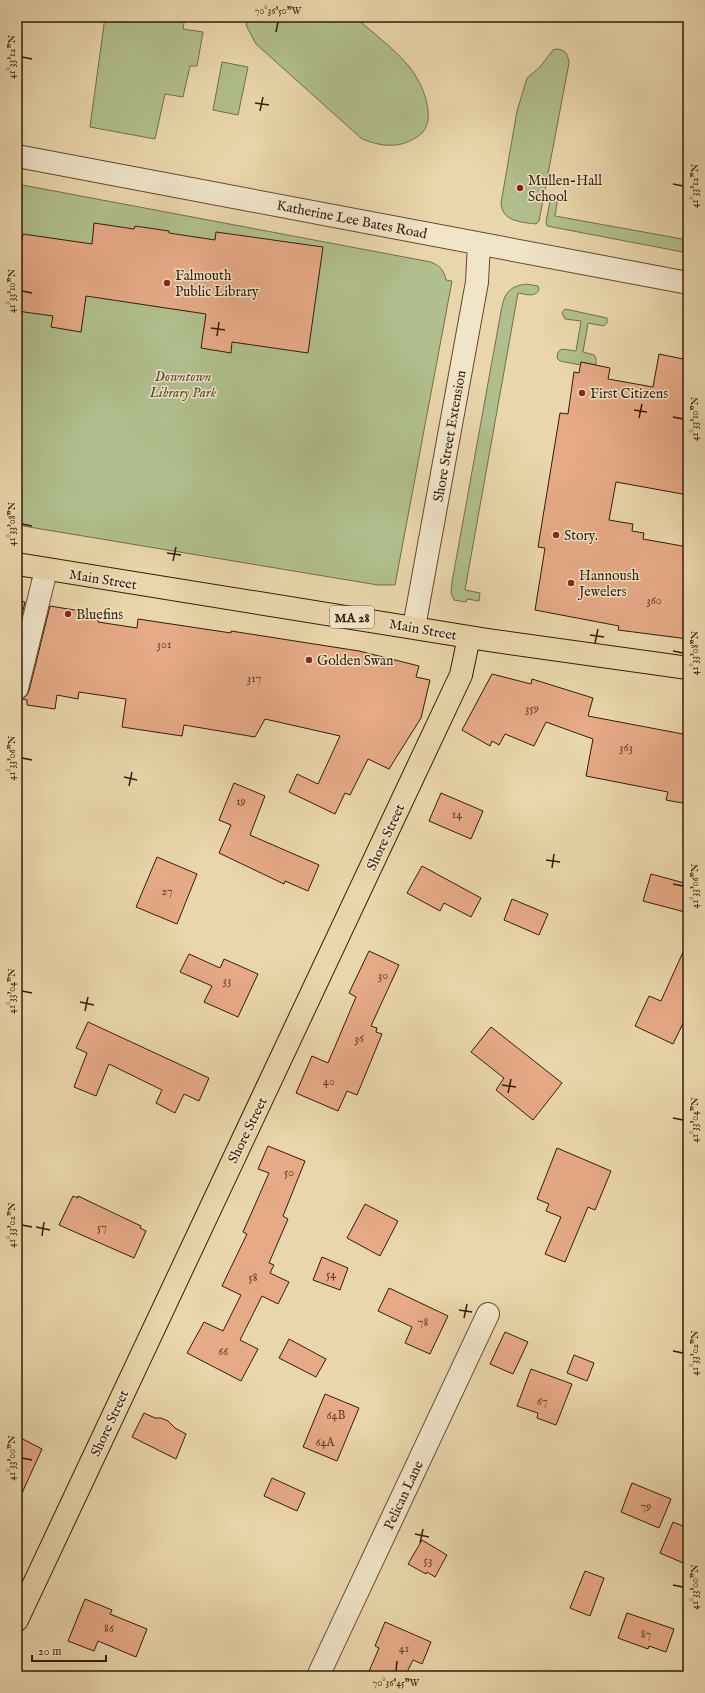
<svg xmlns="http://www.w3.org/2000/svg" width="705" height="1693" font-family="'IM FELL English',serif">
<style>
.green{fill:#b1bf8e;stroke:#726e4b}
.building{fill:#e6aa86;stroke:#331c08}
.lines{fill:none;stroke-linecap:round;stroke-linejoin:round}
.minor-casing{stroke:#614a31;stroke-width:24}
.major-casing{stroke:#331c08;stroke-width:24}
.minor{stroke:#f1e4c9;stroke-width:22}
.major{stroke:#ead6ac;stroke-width:22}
.ticks{fill:none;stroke:#331c08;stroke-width:1.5}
.poi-dot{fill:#8f2418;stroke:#f1e4c9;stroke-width:1.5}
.labels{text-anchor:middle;stroke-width:3;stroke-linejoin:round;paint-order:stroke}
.number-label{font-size:12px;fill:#604028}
.shield{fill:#f1e4c9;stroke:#6c5842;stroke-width:1}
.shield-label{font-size:13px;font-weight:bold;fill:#331c08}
.poi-label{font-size:14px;fill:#331c08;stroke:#f1e4c9;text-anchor:start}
.street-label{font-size:14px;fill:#331c08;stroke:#f1e4c9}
.park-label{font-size:14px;font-style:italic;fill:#594d30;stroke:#f1e4c9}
.neatline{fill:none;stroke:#331c08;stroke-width:1.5}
.ticks-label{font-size:10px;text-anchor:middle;fill:#331c08}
</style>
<rect width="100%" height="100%" fill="#ead6ac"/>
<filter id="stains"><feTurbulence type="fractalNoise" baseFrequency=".005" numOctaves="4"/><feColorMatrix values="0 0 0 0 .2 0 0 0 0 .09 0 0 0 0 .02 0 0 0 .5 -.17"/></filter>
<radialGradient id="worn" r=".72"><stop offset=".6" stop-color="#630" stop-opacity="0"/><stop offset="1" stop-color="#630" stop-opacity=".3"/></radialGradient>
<path class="green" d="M105,17h80l-2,12 20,3 -6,34h-7l-7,31 -18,-3 -10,45 -65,-12z
M245,17h110c17,15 37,30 52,47 13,14 31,52 15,69 -2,2 -5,4 -7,5 -17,11 -35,8 -53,1l-106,-95 -9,-17z
M557,49c9,1 11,6 12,14l-30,158 -3,3c-14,-2 -34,-2 -35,-21l16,-92 10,-33 13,-11 13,-17z
M222,62l26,5 -10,48 -25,-5z
M17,184l414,78c9,4 13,8 15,18l6,1 -57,304h-17l-361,-60z
M553,194l5,3 -3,19 133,24v13l-141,-27 -1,-4 5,-26z
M526,284l12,2 1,4c-5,8 -13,4 -21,3l-53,297 15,3 -1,8 -12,-2 -1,3 -12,-2 -3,-7 1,-11 50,-276c3,-14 9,-20 24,-22z
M565,309l42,9v5l-3,3 -16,-3 -5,29 11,3 2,3v7l-15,-3v3l-21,-4 -3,-3 1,-6 4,-3 14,2 5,-30 -16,-2 -3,-6z"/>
<path class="building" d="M94,223l40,6 1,-3 34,5v2l46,7 1,-8 107,15 -15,106 -76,-11 -1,11 -30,-5 5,-34 -120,-18 -5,36 -30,-5 2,-11 -36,-5v-38l6,-39 69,10z
M659,354l29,6v135l-72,-13 -7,38 24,4 -1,7 12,2 -1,6 45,8v92l-70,-9 1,-4 -84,-16 10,-62 -7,-1 22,-134 8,1 6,-42 5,1 2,-11 29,6 -2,11 45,8z
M17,600l8,2 -8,34z
M50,606l49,8 -1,8 39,6 1,-9 93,14v-2l128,20 60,15 -3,11 14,3 -9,38 -32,51 -21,-10 -18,36 -5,-2 -10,21 -46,-22 8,-18 21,10 22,-48 -75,-17 -10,18 -71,-12 -2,11 -60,-9 4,-28 -47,-7 -1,7 -21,-4 -2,14 -28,-4v-5l-5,-1 4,-3 3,-5z
M492,674l39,10 1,-5 61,19 -5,18 100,19v69l-22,-4 2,-8 -82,-16 7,-37 -47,-17 -12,24 -29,-12 -6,11 -7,-4 -2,5 -28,-16z
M234,783l31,13 -15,39 69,30 -11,26 -23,-10 -1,3 -65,-31 12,-28 -12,-5z
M441,793l42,18 -12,28 -42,-18z
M157,857l40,17 -20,50 -41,-17z
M422,866l59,32 -10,19 -27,-14 -4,8 -33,-18z
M651,874l37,10v17l-3,11 -42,-11z
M512,899l36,15 -9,21 -35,-15z
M688,941v72l-15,31 -38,-18 14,-30 12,5z
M369,951l30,14 -28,61 6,2 -1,4 6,2 -25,61 -10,-4 -9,20 -42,-18 16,-37 16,7 28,-66 -7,-4z
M189,954l31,14 4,-9 34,15 -20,43 -34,-15 8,-16 -32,-14z
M88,1022l121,56 -10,23 -15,-7 -9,19 -19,-10 6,-13 -53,-26 -13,32 -22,-9 13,-34 -11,-5z
M491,1027l71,56 -29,37 -37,-30 8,-12 -33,-26z
M268,1146l37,15 -22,55 5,3 -19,44 5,2 -4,8 19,9 -11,22 -16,-8 -22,44 18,9 -17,32 -54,-28 17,-31 19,9 18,-36 -19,-9 25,-52 -4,-2 26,-59 -11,-4z
M557,1148l54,23 -16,39 -7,-3 -23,55 -20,-8 16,-37 -15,-6 3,-7 -12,-5z
M73,1196l5,2v-2l63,30 -1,2 6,3 -12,27 -75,-33z
M365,1204l33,17 -18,35 -33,-18z
M322,1257l26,11 -8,22 -27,-10z
M389,1288l59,28 -18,38 -25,-11 7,-16 -34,-16z
M505,1332l23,10 -15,32 -23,-10z
M289,1339l37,20 -10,18 -37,-19z
M574,1355l20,8 -7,18 -20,-8z
M531,1369l41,15 -16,41 -19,-7 1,-5 -21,-7z
M325,1394l34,14 -22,53 -34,-14z
M144,1413l11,5h6l7,3 7,7 11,6 -10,25 -44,-22z
M17,1436l25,13 -25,55z
M272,1478l33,15 -8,18 -33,-15z
M632,1483l39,16 -12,29 -38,-16z
M673,1522l15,6v37l-28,-12z
M422,1540l25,15 -12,22 -8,-5 -1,2 -18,-10z
M585,1571l19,7 -14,38 -20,-8z
M85,1599l27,11 -2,4 37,15 -11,28 -38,-16 -4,10 -26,-10z
M627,1613l47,16 -8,23 -17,-6 -1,3 -30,-11z
M385,1622l46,20 -9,22 -9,-4 -8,16h-38l12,-28 -4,-2z"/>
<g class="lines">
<g class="minor-casing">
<path id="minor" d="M17,156l671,127
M414,627l63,-345 2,-38
M17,688l29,-118
M318,1676l170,-362"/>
</g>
<g class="major-casing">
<path id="major" d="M17,564l471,76 200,28
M17,1620l444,-945 8,-38"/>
</g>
<use href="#minor" class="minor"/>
<use href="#major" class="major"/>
</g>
<path class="ticks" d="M276,32l2,-10M22,57l10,2M255,103l14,2M260,111l3,-14M673,184l10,2M22,291l10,2M211,328l14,2M217,336l2,-14M634,410l13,2M673,417l10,2M639,418l3,-14M22,524l10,2M167,553l14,2M173,561l3,-14M590,635l14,2M595,643l3,-14M673,651l10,2M22,758l10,2M124,777l13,3M129,786l3,-14M546,860l14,2M552,868l2,-14M673,884l10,2M22,991l10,2M80,1002l14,3M85,1011l3,-14M502,1085l14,2M508,1093l3,-14M673,1118l10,2M22,1225l10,2M36,1227l14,3M42,1236l2,-14M459,1310l13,2M464,1318l3,-14M673,1351l10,2M22,1458l10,2M415,1534l14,3M420,1543l3,-14M673,1585l10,2M396,1671l1,-10"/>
<g class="poi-dot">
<circle cx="520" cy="188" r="4"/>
<circle cx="167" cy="283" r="4"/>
<circle cx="582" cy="393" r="4"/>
<circle cx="556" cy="535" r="4"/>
<circle cx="571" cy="583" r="4"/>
<circle cx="68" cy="614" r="4"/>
<circle cx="309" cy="660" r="4"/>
</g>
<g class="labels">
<g class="number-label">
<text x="654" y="604">360</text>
<text x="164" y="648">301</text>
<text x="254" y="682">317</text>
<text x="532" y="712">359</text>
<text x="626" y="751">363</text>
<text x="241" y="805">19</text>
<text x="457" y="818">14</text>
<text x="167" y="895">27</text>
<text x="383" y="979">30</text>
<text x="227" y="984">33</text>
<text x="359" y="1042">36</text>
<text x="329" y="1085">40</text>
<text x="289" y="1176">50</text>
<text x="102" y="1231">57</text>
<text x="331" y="1278">54</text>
<text x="253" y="1281">58</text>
<text x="423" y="1326">78</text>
<text x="223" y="1355">66</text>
<text x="542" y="1405">67</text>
<text x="336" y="1419">64B</text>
<text x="325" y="1446">64A</text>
<text x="646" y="1510">79</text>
<text x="428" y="1564">53</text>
<text x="109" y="1632">86</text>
<text x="646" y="1638">87</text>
<text x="404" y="1652">41</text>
</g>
<rect class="shield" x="330" y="606" width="44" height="22" rx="3"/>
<g class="shield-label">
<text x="352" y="622">MA 28</text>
</g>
<g class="poi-label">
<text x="528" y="185">Mullen-Hall<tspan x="528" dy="16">School</tspan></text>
<text x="175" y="280">Falmouth<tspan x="175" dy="16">Public Library</tspan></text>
<text x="590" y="398">First Citizens</text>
<text x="564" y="540">Story.</text>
<text x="579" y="580">Hannoush<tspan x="579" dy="16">Jewelers</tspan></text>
<text x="76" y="619">Bluefins</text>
<text x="317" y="665">Golden Swan</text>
</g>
<g class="street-label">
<text transform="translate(352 219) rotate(11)" y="5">Katherine Lee Bates Road</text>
<text transform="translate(449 436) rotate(-80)" y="5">Shore Street Extension</text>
<text transform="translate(103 579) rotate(9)" y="5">Main Street</text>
<text transform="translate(423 629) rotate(10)" y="5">Main Street</text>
<text transform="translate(385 837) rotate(-65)" y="5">Shore Street</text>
<text transform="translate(247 1130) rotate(-64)" y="5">Shore Street</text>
<text transform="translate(109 1423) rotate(-65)" y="5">Shore Street</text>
<text transform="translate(403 1495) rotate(-65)" y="5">Pelican Lane</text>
</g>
<g class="park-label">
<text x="183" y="381">Downtown<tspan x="183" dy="16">Library Park</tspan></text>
</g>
</g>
<rect width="705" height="1693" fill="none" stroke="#ead6ac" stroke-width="44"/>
<path d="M32 1655v6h74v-6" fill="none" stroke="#331c08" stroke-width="2"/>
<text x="38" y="1655" font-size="12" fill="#331c08" stroke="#f1e4c9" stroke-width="3" paint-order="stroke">20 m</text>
<rect x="22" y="22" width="661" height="1649" class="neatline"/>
<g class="ticks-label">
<text x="278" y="14">70°36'50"W</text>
<text transform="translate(11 57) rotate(-90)" y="4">41°33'12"N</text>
<text transform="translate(694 186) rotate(-90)" y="4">41°33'12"N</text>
<text transform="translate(11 291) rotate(-90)" y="4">41°33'10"N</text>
<text transform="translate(694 419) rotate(-90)" y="4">41°33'10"N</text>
<text transform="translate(11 524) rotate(-90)" y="4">41°33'08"N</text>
<text transform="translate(694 653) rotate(-90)" y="4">41°33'08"N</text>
<text transform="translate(11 758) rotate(-90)" y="4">41°33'06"N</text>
<text transform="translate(694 886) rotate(-90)" y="4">41°33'06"N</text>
<text transform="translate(11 991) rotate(-90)" y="4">41°33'04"N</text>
<text transform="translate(694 1120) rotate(-90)" y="4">41°33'04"N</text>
<text transform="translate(11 1225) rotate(-90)" y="4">41°33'02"N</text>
<text transform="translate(694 1353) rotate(-90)" y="4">41°33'02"N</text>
<text transform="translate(11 1458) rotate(-90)" y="4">41°33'00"N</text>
<text transform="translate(694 1587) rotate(-90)" y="4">41°33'00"N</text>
<text x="396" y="1686">70°36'45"W</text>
</g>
<rect width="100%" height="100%" filter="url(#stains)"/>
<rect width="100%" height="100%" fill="url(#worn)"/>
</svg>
